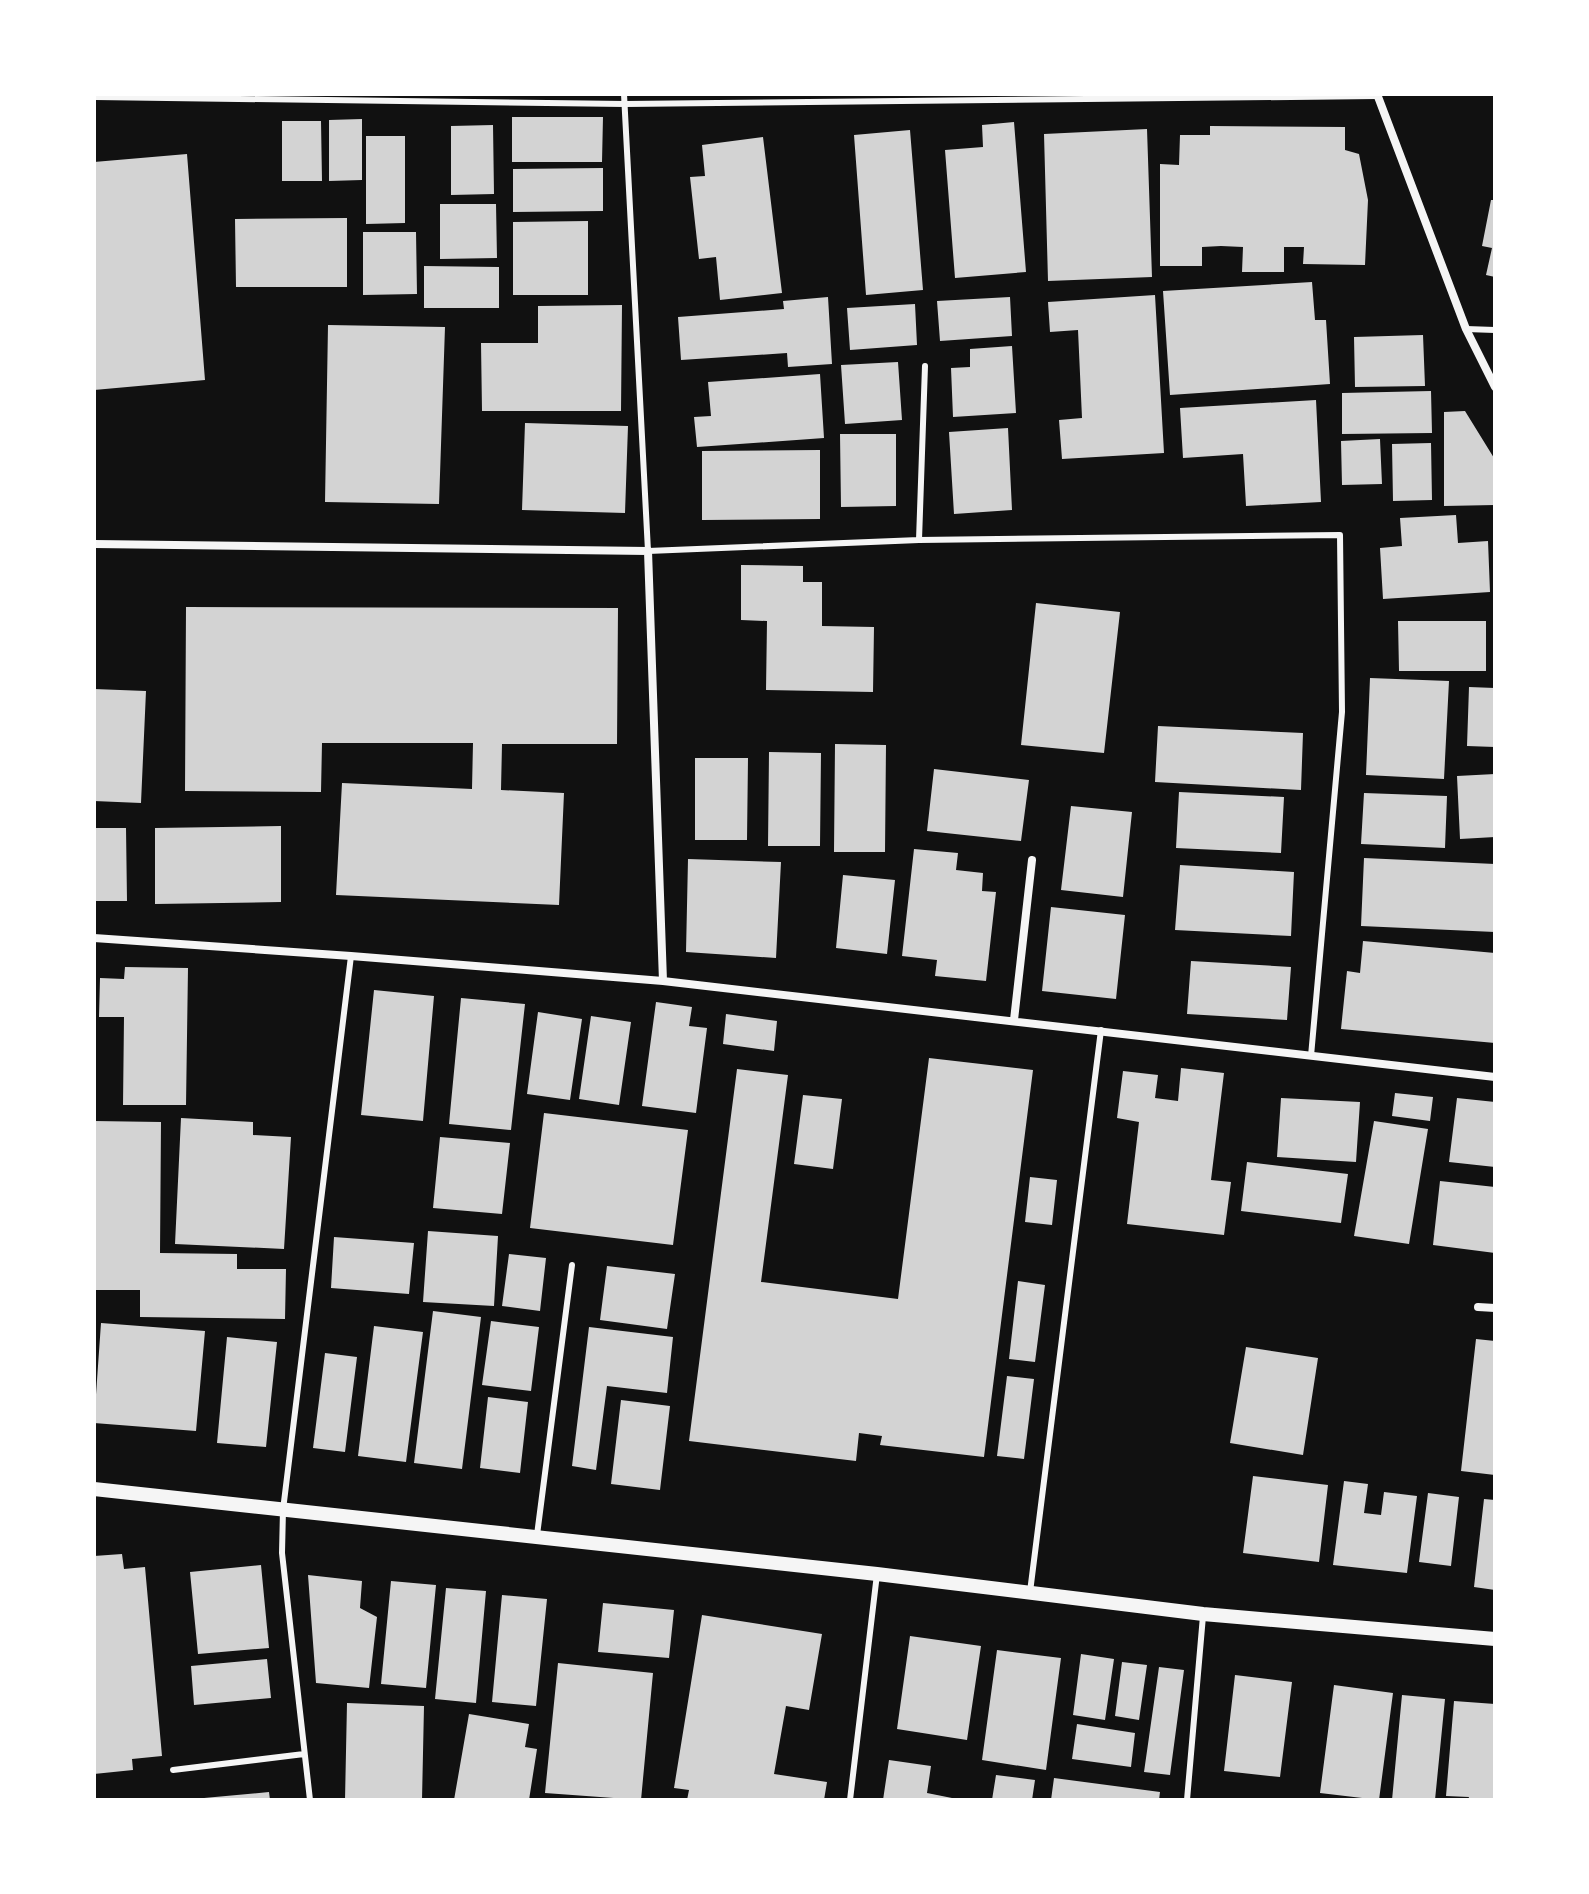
<svg xmlns="http://www.w3.org/2000/svg" width="1589" height="1894" font-family="'Noto Sans',sans-serif">
<style>
.building{fill:#d3d3d3}
.lines{fill:none;stroke-linecap:round;stroke-linejoin:round}
.service{stroke:#f5f5f5;stroke-width:6}
.minor{stroke:#f5f5f5;stroke-width:8}
.tertiary{stroke:#f5f5f5;stroke-width:14}
</style>
<rect width="100%" height="100%" fill="#111"/>
<path class="building" d="M512,117h91l-1,45h-90z
M362,119v61l-33,1v-61z
M282,121h39l1,60h-40z
M1014,122l12,150 -71,6 -10,-128 38,-3 -1,-22z
M493,125l1,69 -43,1v-69z
M1210,126l135,1v23l14,4 9,46 -3,65 -62,-1 1,-17h-20v25h-42l1,-25 -22,-1 -19,1v19h-42v-102l19,1 1,-30h30z
M1147,129l5,148 -104,4 -4,-147z
M910,130l13,160 -57,5 -12,-160z
M366,136h39v87l-39,1z
M763,137l19,156 -62,7 -4,-43 -17,2 -9,-82 15,-1 -3,-31z
M187,154l18,226 -111,10v-228z
M603,168v43l-90,1v-43z
M1491,200h4v77l-9,-2 6,-27 -10,-2z
M440,204h56l1,54 -57,1z
M347,218v69h-111l-1,-68z
M588,221v74h-75v-73z
M363,232h53l1,62 -54,1z
M424,266l75,1v41h-75z
M1312,282l3,38h11l4,64 -160,11 -7,-104z
M1155,295l9,158 -102,6 -3,-39 23,-2 -4,-88 -28,2 -2,-30z
M828,297l4,67 -44,3 -1,-14 -106,7 -3,-43 106,-8 -1,-8z
M1010,297l2,39 -72,5 -3,-40z
M915,304l2,41 -67,5 -3,-42z
M622,305l-1,106h-139l-1,-68h57v-37z
M328,325l117,2 -6,177 -114,-2z
M1423,335l2,51 -70,1 -1,-50z
M1012,346l4,67 -63,4 -2,-49 19,-1v-18z
M898,362l4,58 -57,4 -4,-59z
M820,374l4,64 -127,9 -3,-30 17,-1 -3,-34z
M1431,391l1,42 -90,1v-41z
M1316,400l5,102 -75,4 -3,-52 -60,4 -3,-50z
M1465,411l29,47 1,47 -51,1v-94z
M525,423l103,3 -3,87 -103,-3z
M1008,428l4,82 -58,4 -5,-82z
M840,434h56v72l-55,1z
M1380,439l2,45 -40,1 -1,-44z
M1431,443l1,57 -39,1 -1,-57z
M820,450v69l-118,1v-69z
M1456,515l2,28 30,-2 2,51 -107,7 -3,-51 22,-2 -2,-28z
M741,565l62,1v16h19v44l52,1 -1,65 -107,-2 1,-69 -26,-1z
M1036,603l84,9 -16,141 -83,-8z
M186,607l432,1 -1,136h-115l-1,46 63,3 -5,112 -223,-10 6,-112 130,6 1,-46h-151l-1,49 -136,-1z
M1398,621h88v50h-87z
M1370,678l79,3 -5,98 -78,-4z
M1469,687l26,1v59l-28,-1z
M94,689l52,2 -5,112 -47,-2z
M1158,726l145,7 -2,57 -146,-8z
M835,744l51,1 -1,107h-51z
M769,752l52,1 -1,93h-52z
M695,758h53l-1,82h-52z
M934,769l95,11 -8,61 -94,-10z
M1495,774v63l-35,2 -3,-63z
M1179,792l105,5 -3,56 -105,-5z
M1364,793l83,3 -2,52 -84,-4z
M1071,806l61,6 -9,85 -62,-7z
M281,826v76l-126,2v-76z
M94,828h32l1,73h-33z
M914,849l44,4 -2,17 27,3 -1,18 14,1 -10,89 -51,-5 2,-16 -35,-4z
M1364,858l131,6v68l-134,-6z
M688,859l93,3 -5,96 -90,-6z
M1180,865l114,7 -3,64 -116,-6z
M843,875l52,5 -8,74 -51,-6z
M1051,907l74,8 -9,84 -74,-8z
M1363,941l132,12v90l-154,-14 6,-58 13,2z
M1191,961l100,6 -4,53 -100,-6z
M125,967l63,1 -2,137h-63l1,-88h-25l1,-39 24,1z
M374,990l60,6 -11,125 -62,-6z
M461,998l64,6 -14,126 -62,-6z
M656,1002l36,5 -3,19 18,2 -11,85 -54,-7z
M538,1012l44,7 -12,81 -43,-6z
M726,1014l51,7 -3,30 -51,-7z
M591,1016l40,6 -12,83 -40,-6z
M929,1058l104,12 -49,387 -104,-12 2,-9 -23,-3 -3,28 -167,-20 48,-372 51,6 -27,207 137,17z
M1181,1068l43,5 -13,107 20,2 -7,53 -97,-11 12,-102 -22,-4 6,-47 35,4 -3,23 23,3z
M1395,1093l38,4 -3,24 -38,-5z
M803,1095l39,4 -9,70 -39,-5z
M1281,1098l79,4 -4,60 -79,-5z
M1457,1098l38,4v65l-46,-5z
M544,1113l144,17 -15,115 -143,-17z
M181,1118l72,4v13l38,2 -7,112 -109,-5z
M94,1121l67,1 -1,131 77,1v15h49l-1,50 -145,-2v-27h-46z
M1374,1121l54,8 -19,115 -55,-8z
M440,1137l70,6 -8,71 -69,-6z
M1247,1162l101,12 -7,49 -100,-12z
M1030,1177l27,3 -5,45 -27,-3z
M1440,1181l55,6v66l-62,-8z
M428,1231l70,5 -4,70 -71,-4z
M334,1237l80,6 -5,51 -78,-6z
M509,1254l37,4 -6,53 -38,-5z
M607,1266l68,8 -8,55 -67,-9z
M1018,1281l27,4 -10,77 -26,-3z
M433,1311l48,6 -19,152 -48,-6z
M491,1321l48,6 -8,64 -49,-6z
M101,1323l104,8 -9,100 -102,-8z
M374,1326l49,6 -17,130 -48,-6z
M589,1327l84,10 -6,56 -60,-7 -11,84 -24,-4z
M227,1337l50,5 -11,105 -49,-4z
M1476,1339l19,2v134l-34,-4z
M1246,1347l72,11 -15,97 -73,-12z
M325,1353l32,4 -12,95 -32,-4z
M1007,1376l27,3 -10,80 -27,-3z
M488,1397l40,5 -8,71 -40,-5z
M621,1400l49,6 -10,84 -49,-6z
M1253,1476l75,9 -9,77 -76,-9z
M1344,1481l24,3 -4,29 17,2 3,-23 33,4 -10,77 -74,-8z
M1428,1493l31,4 -8,69 -32,-4z
M1484,1499l11,1v90l-21,-3z
M122,1554l2,15 21,-2 17,189 -30,3 1,11 -39,4v-218z
M261,1565l8,83 -71,6 -8,-82z
M308,1575l54,6 -2,27 17,9 -8,71 -53,-5z
M391,1581l45,4 -10,103 -45,-4z
M446,1588l40,3 -10,112 -41,-4z
M502,1595l45,4 -11,107 -44,-4z
M603,1603l71,7 -5,48 -71,-6z
M702,1615l120,19 -13,76 -23,-4 -12,68 53,8 -3,18h-137l2,-10 -15,-2z
M910,1636l71,10 -14,94 -70,-11z
M997,1650l64,8 -15,112 -64,-10z
M1081,1654l33,5 -9,61 -32,-5z
M267,1659l4,39 -77,7 -3,-39z
M1122,1662l25,3 -8,55 -24,-4z
M558,1663l95,10 -12,127 -96,-7z
M1159,1667l25,3 -14,105 -26,-3z
M1235,1675l57,7 -12,95 -56,-6z
M1334,1685l59,8 -14,107 -59,-7z
M1402,1695l43,4 -10,101h-43z
M1454,1701l41,3v96h-27l1,-3 -23,-1z
M347,1703l77,3 -2,94h-77z
M469,1714l60,10 -4,23 12,2 -8,51h-75z
M1077,1724l58,9 -4,34 -59,-8z
M889,1760l42,6 -4,27 35,7h-79z
M996,1775l39,5 -3,20h-40z
M1054,1778l106,14 -1,8h-108z
M269,1792l1,8h-66v-2z"/>
<g class="lines">
<path class="service" d="M95,94v3l530,7 752,-8
M624,94l24,457 271,-11 421,-5 2,177 -31,344
M1466,329l29,1
M919,540l6,-174
M537,1535l35,-270
M1030,1592l71,-562
M173,1770l131,-16
M310,1800l-28,-247 1,-43 68,-554
M850,1800l27,-226
M1187,1800l16,-184"/>
<path class="minor" d="M1377,94l89,235 29,58
M94,544l554,7 15,430
M94,938l257,18 312,25 832,96
M1014,1020l18,-160
M1478,1307l17,1"/>
<path class="tertiary" d="M94,1489l783,85 326,40 292,25"/>
</g>
<rect width="1589" height="1894" fill="none" stroke="#ffffff" stroke-width="192"/>
</svg>
